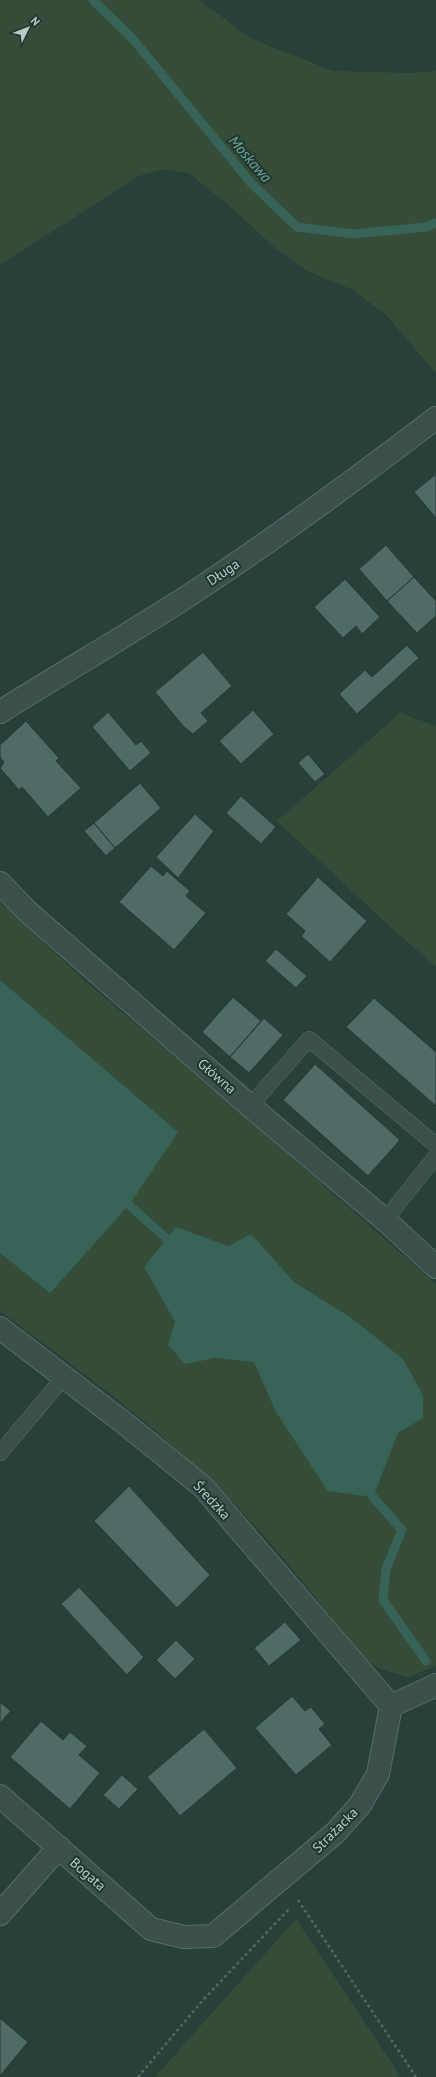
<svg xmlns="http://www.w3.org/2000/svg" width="436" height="2077" font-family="'PT Sans',sans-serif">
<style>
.green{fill:#354d38}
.water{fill:#386358}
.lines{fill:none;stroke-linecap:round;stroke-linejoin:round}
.stream{stroke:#386358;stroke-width:9}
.building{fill:#506b65;stroke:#223833}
.lane-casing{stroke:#596e6a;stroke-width:16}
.street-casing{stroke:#596e6a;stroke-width:24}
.path{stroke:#53695a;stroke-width:2.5;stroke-dasharray:3 3;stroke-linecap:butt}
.lane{stroke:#3b504b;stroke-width:15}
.street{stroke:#3b504b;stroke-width:22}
.labels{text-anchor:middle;stroke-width:4;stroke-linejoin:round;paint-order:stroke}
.street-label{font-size:14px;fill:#b8cbc7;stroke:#203631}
.water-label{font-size:15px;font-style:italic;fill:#73a89b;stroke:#203631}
</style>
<rect width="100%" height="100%" fill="#27413a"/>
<path class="green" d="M0,0h199l53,39 81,32 78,2 25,-2v302l-50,-58 -33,-25 -46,-19 -32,-23 -42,-39 -44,-36 -26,-4 -24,7 -139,89z
M400,713l36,13v241l-50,-44 -109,-102z
M0,902l85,79 138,116 213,187v382l-28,11 -28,-8 -16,-12c-42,-49 -80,-102 -125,-148 -71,-75 -156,-136 -239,-198z
M296,1919l105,158h-246z"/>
<path class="water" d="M0,980l178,152 -49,73 -79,88 -50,-40z
M176,1227l52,19 23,-12 43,48 56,35 53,42 20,36v23l-25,15 -25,64 -45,-6 -52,-79 -22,-50 -39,-4 -30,6 -17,-19 7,-23 -31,-55z"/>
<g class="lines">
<path class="stream" d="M93,0l40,39 118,144 46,44 56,7 73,-7 10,-4
M118,1199l11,6 47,42
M366,1486l7,11 29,33 -16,39 -3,31 43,61"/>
</g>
<path class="building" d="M436,474v44l-22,-26z
M386,545l28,32 -27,24 -28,-32z
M414,577l22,24v15l-19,17 -30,-32z
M345,579l35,38 -18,17 -6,-8 -13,12 -29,-31z
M407,645l12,13 -62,56 -18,-20 26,-24 7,7z
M203,652l29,34 -31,27 7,8 -15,13 -9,-7 -29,-35z
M253,710l21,24 -33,30 -22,-23z
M108,712l28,33 5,-4 10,12 -21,18 -38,-44z
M26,721l33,37 -3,3 25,27 -33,29 -26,-30 -3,3 -19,-22 4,-6 -4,-5v-12z
M308,754l17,20 -10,8 -17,-19z
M140,783l21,25 -46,40 -21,-25z
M241,796l35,31 -15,17 -35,-31z
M195,814l19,17 -36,47 -22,-21z
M94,823l21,25 -9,8 -22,-25z
M151,866l12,10 4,-5 23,20 -4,5 20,17 -32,37 -55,-48z
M318,877l49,44 -37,41 -29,-26 4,-5 -19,-17z
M276,949l31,27 -11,12 -31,-27z
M233,997l28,24 -31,36 -28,-25z
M374,998l62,54v54l-90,-79z
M264,1018l19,17 -34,38 -19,-16z
M315,1064l85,76 -32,36 -85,-76z
M129,1486l81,89 -33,33 -83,-87z
M79,1587l65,70 -17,18 -66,-71z
M285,1622l16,18 -32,26 -15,-18z
M176,1640l19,19 -20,20 -19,-19z
M292,1696l13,15 6,-4 14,17 -6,5 13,16 -36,30 -41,-47z
M0,1702l11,9 -11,12z
M41,1721l22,19 7,-8 17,14 -8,9 21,18 -30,36 -60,-52z
M204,1729l33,39 -57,48 -33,-39z
M122,1775l16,14 -19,20 -16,-14z
M0,2018l28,24 -28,34z"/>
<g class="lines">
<g class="lane-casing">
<path id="lane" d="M250,1106l59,-67 127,106
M385,1220l51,-64
M0,1453l64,-76"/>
</g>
<g class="street-casing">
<path id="street" d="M0,712c62,-39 126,-76 188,-116 85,-56 167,-116 248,-178
M0,883l27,28 223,195 135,114 51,47
M0,1328l128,98 75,61 188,219
M0,1796l151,133 33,8 29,-1 122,-103 25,-28 18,-31 13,-68 45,-21
M0,1914l59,-67"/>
</g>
<path class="path" d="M298,1900l118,177
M138,2077l65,-77 87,-92"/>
<use href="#lane" class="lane"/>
<use href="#street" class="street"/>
</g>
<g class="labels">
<g class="street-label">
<text transform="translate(223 572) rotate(-34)" y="5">Długa</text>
<text transform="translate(217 1076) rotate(41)" y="5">Główna</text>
<text transform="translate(212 1500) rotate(47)" y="5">Średzka</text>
<text transform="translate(335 1830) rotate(-45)" y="5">Strażacka</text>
<text transform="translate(88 1874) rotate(41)" y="5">Bogata</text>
</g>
<g class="water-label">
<text transform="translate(250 159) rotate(49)" y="5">Moskawa</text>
</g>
</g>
<g transform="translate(28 28) rotate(47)" stroke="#203631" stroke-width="3" paint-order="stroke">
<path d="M0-3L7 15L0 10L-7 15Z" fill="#b8cbc7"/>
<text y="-6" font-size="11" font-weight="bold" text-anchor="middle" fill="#b8cbc7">N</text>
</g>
</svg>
